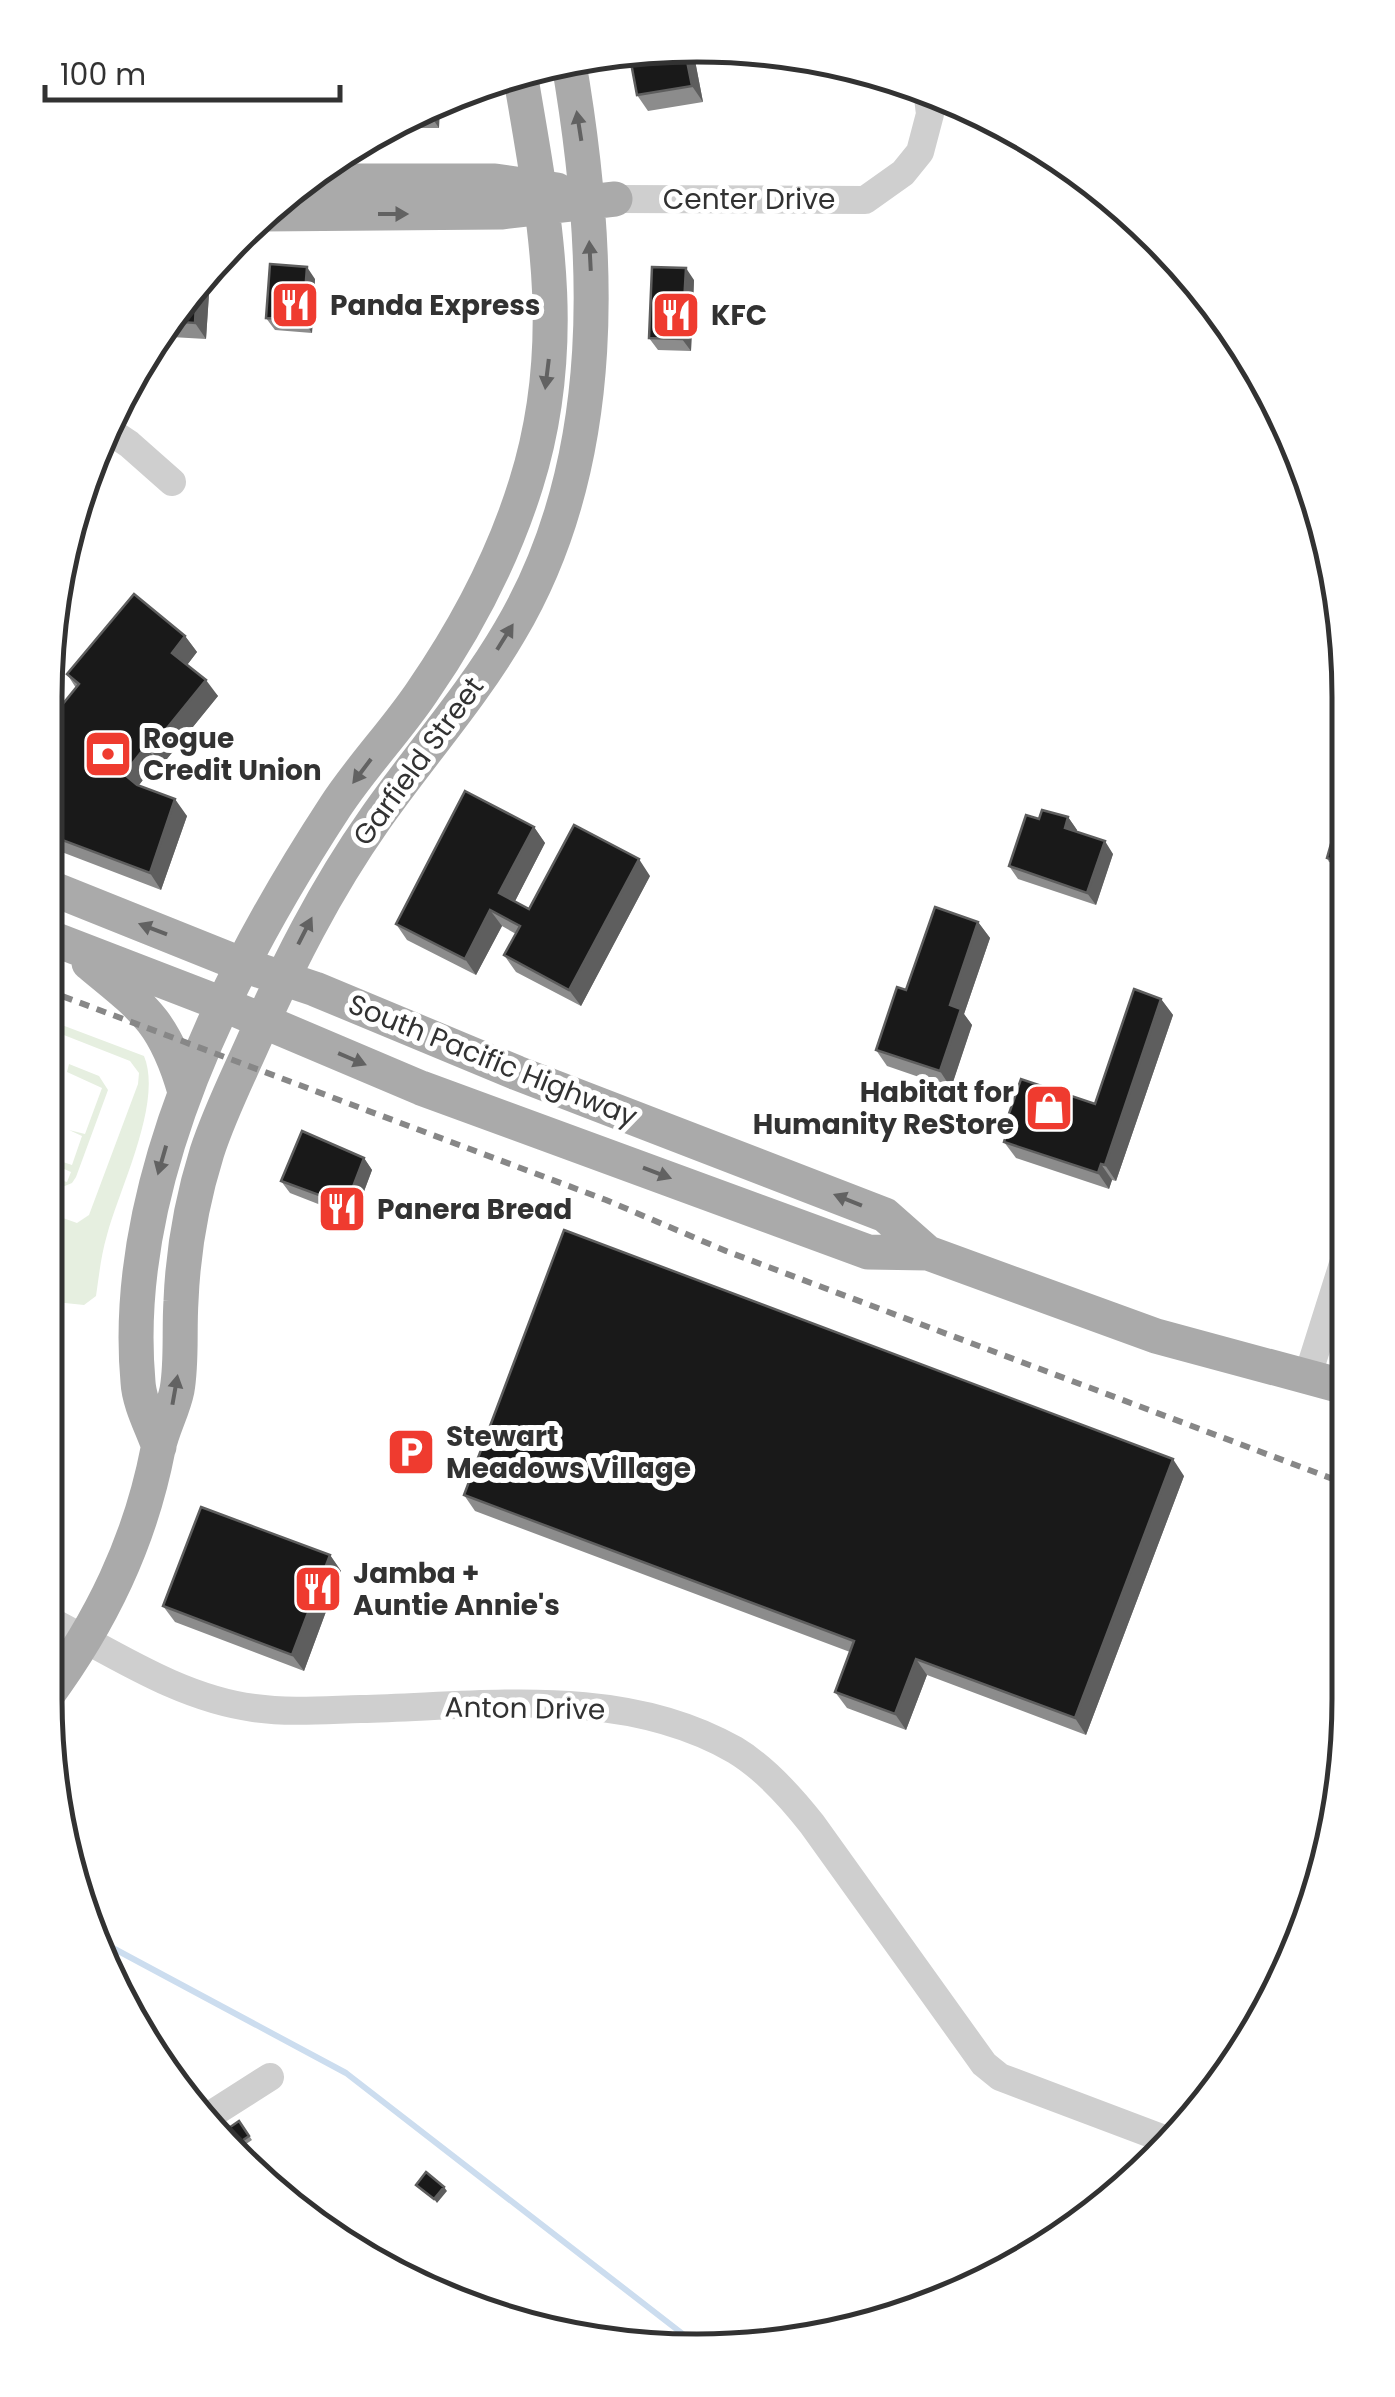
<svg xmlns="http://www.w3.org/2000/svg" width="1395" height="2397" font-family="Poppins,sans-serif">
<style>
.green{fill:#e6efe0}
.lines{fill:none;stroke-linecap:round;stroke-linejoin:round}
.stream{stroke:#ccddef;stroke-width:6}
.minor{stroke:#cfcfcf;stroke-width:28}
.major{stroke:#aaa;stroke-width:35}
.rail{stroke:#878787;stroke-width:6;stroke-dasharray:10 8;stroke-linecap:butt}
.wall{fill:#8c8c8c}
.shaded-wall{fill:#5e5e5e}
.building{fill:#191919;stroke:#5e5e5e;stroke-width:2.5}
.oneway{fill:#626262}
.labels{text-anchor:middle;stroke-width:10;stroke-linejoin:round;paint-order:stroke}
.street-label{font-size:28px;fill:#323232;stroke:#fff}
.poi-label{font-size:28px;font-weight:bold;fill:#323232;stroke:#fff;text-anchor:start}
.rim{fill:none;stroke:#323232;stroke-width:5}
</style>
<rect width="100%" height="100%" fill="#fff"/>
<path class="green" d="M46,1019l98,37c19,46 -24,131 -37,179 -6,20 -8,41 -11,61l-12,9 -38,-4v-62l6,-17 -6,-3v-7l31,11 12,-8 49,-131 1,-11 -9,-12 -84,-33z
M69,1064l30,12 9,14 -32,87 -4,6 -12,5 -9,-4 -1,-7 17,5 4,-10 -16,-7 2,-5 15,5 10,-29 -13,-6 16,4 17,-46 -35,-16z"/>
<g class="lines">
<path class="stream" d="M96,1939l250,134 351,272"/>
<path class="minor" d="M615,199l250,1 38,-27 17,-21 10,-38 -3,-25
M108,430l21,14 43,38
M1307,1378l42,-133
M45,1618c67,34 133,80 209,90 35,5 71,2 107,1 124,-3 261,-24 374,41 30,18 55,46 77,74l172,240 16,13 167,63
M204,2119l66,-42"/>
<path class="major" d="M304,181h191l62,9
M263,214l238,-2 114,-13
M46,886l197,79 72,24 202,84 368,142 43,38
M46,936l179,69 196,83 447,164 60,1 228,83 193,52
M89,963c55,45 76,59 96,129
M159,1447c-7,-20 -20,-44 -21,-65 -18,-199 91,-413 197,-575 26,-40 60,-75 87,-115 44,-64 81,-134 104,-208 45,-143 18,-269 -6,-411
M45,1698c56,-76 95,-156 113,-249 4,-20 15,-39 19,-59 5,-28 2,-60 4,-89 2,-50 11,-101 26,-149 12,-37 29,-71 45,-107 35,-79 73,-155 123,-226 44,-63 96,-121 135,-188 102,-172 91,-383 58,-573"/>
<path class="rail" d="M46,990l560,210 120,51 623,234"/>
</g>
<path class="wall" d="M692,45l11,57 -55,9 -11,-16 -8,-43z
M440,99l-1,29h-54z
M206,273l4,6 -4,60 -52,-3z
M315,279l-3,54 -37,-3 -9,-12z
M694,280l-3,71 -33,-1 -9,-12z
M185,636l12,16 -10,13 31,31 -56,69 -5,-3 -18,23 48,31 -26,74 -115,-44v-126l3,1 27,-33 -9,-14z
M1068,817l9,13 -1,2 37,22 -17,51 -78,-26 -9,-13 30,-47z
M534,827l11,16 -30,58 14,8 121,-33 -69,130 -65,-34 -12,-17 12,-21 -14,-8 -26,49 -69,-35 -11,-16z
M1349,841v27l-20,-6 -2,-4z
M978,922l12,16 -26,76 8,11 -21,63 -64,-22 -11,-16 30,-60z
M1161,999l12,16 -57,166 -4,-1 -3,9 -93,-31 -12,-16 2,-7 -3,-4 92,-27z
M364,1158l8,12 -18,48 -64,-25 -9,-12z
M1184,1476l-98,259 -159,-60 -21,55 -59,-22 -12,-16 15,-40 -375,-141 -11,-16z
M330,1555l11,16 -37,100 -129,-49 -12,-16z
M239,2121l13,19 -15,10 -5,-5z"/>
<path class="shaded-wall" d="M692,45l11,57 -11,-16 -8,-40z
M440,99l-1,29 -11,-16v-7z
M307,267l8,12 -3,54 -9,-13z
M686,268l8,12 -3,71 -9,-12z
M206,273l4,6 -4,60 -11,-16 2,-40z
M185,636l12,16 -13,17 -12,-16z
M206,680l12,16 -56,69 -12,-16z
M146,746l11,16 -22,28 -11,-16z
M175,799l12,17 -26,74 -11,-17z
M1068,817l9,13 -3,10 -9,-12z
M534,827l11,16 -34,66 -12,-16z
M1105,841l8,13 -17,51 -9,-12z
M639,859l11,17 -69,130 -12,-16z
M490,910l12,16 -26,49 -11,-16z
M978,922l12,16 -26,76 8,11 -21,63 -11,-17 10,-66z
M1161,999l12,16 -57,166 -11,-16z
M364,1158l8,12 -18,48 -8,-13z
M1101,1164l11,16 -3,9 -11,-16z
M1173,1459l11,17 -98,259 -11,-17z
M330,1555l11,16 -37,100 -12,-16z
M916,1659l11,16 -21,55 -11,-16z
M444,2187l3,4 -10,12 -3,-4z"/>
<path class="building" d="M684,46l8,40 -55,9 -8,-43z
M428,105v7h-12z
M270,264l37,3 -4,53 -37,-2z
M652,267l34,1 -4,71 -33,-1z
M197,283l-2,40 -28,-2z
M134,594l51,42 -13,17 34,27 -56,69 -4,-3 -22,28 13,11 38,14 -25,74 -104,-39v-114l3,1 30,-37 -12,-10z
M465,791l69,36 -35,66 30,16 45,-84 65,34 -70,131 -65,-35 16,-29 -30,-16 -25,49 -69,-35z
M1042,810l26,7 -3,11 40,13 -18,52 -78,-27 17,-51 13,4z
M1333,837l16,4v24l-22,-7z
M935,907l43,15 -28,83 11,4 -21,62 -64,-21 21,-63 9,3z
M1134,989l27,10 -56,166 -4,-1 -3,9 -94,-31 3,-10 -4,-1 18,-52 74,25z
M302,1131l62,27 -18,47 -65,-24z
M564,1230l609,229 -98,259 -159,-59 -21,55 -60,-22 19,-51 -390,-146z
M201,1507l129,48 -38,100 -129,-49z
M239,2121l10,15 -16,11 -10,-15z
M242,2148l18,23 -22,-20z
M426,2172l18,15 -10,12 -18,-14z"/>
<defs><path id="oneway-solid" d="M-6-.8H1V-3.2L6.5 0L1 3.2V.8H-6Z" transform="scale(2.5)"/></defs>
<g class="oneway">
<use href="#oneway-solid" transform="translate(579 126) rotate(-99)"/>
<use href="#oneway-solid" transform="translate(393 214)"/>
<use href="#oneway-solid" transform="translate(590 256) rotate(-93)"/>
<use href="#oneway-solid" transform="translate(547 374) rotate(97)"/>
<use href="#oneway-solid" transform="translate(505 637) rotate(-58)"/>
<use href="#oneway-solid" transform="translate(362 771) rotate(127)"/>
<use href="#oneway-solid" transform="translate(153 929) rotate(-159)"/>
<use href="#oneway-solid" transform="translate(305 931) rotate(-63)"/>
<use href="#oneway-solid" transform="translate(352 1059) rotate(23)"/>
<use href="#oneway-solid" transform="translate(162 1160) rotate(106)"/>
<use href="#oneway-solid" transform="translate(657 1173) rotate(21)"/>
<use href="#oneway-solid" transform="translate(848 1200) rotate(-158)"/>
<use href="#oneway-solid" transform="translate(175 1390) rotate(-80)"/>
</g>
<defs>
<g id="restaurant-square" transform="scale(2.5)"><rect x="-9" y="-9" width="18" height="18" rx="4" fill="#ef3b2f" stroke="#fff"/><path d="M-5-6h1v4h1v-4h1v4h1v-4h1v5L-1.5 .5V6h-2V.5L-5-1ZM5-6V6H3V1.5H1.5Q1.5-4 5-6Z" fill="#fff"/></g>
<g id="bank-square" transform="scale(2.5)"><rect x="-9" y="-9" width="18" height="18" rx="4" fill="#ef3b2f" stroke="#fff"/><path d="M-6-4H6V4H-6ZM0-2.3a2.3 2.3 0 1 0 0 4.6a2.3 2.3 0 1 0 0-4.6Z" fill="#fff"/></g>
<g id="shop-square" transform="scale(2.5)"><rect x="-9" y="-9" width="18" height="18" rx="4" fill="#ef3b2f" stroke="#fff"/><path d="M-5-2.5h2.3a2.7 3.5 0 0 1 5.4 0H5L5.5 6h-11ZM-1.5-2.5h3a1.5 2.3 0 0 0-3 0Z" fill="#fff"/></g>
<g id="parking-square" transform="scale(2.5)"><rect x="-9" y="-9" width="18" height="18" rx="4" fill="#ef3b2f" stroke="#fff"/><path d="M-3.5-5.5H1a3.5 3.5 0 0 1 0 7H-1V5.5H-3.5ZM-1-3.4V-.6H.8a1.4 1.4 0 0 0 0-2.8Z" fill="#fff"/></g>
</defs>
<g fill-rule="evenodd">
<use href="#restaurant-square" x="295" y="305"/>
<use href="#restaurant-square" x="676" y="315"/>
<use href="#bank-square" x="108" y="754"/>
<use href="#shop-square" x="1049" y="1108"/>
<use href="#restaurant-square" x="342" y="1209"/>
<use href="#parking-square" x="411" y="1452"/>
<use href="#restaurant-square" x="318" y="1589"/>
</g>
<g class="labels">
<g class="street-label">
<text x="749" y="209">Center Drive</text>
<text transform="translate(418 761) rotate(-54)" y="10">Garfield Street</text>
<text transform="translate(493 1060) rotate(22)" y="10">South Pacific Highway</text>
<text transform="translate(525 1708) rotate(1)" y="10">Anton Drive</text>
</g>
<g class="poi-label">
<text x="330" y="315">Panda Express</text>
<text x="711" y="325">KFC</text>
<text x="143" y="748">Rogue<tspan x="143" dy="32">Credit Union</tspan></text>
<text x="1014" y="1102" text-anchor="end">Habitat for<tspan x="1014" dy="32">Humanity ReStore</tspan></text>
<text x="377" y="1219">Panera Bread</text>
<text x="446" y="1446">Stewart<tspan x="446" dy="32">Meadows Village</tspan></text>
<text x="353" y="1583">Jamba +<tspan x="353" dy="32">Auntie Annie's</tspan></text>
</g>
</g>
<path d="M0 0H1395V2397H0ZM697 62H697A635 635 0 0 1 1332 697V1699A635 635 0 0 1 697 2334H697A635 635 0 0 1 62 1699V697A635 635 0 0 1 697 62Z" fill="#fff" fill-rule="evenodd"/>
<path class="rim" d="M697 62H697A635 635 0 0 1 1332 697V1699A635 635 0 0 1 697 2334H697A635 635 0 0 1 62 1699V697A635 635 0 0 1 697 62Z"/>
<path d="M45 85v15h295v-15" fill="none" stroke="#323232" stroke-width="5"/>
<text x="60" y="85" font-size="30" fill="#323232" stroke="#ffffff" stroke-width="8" paint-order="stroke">100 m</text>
</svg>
